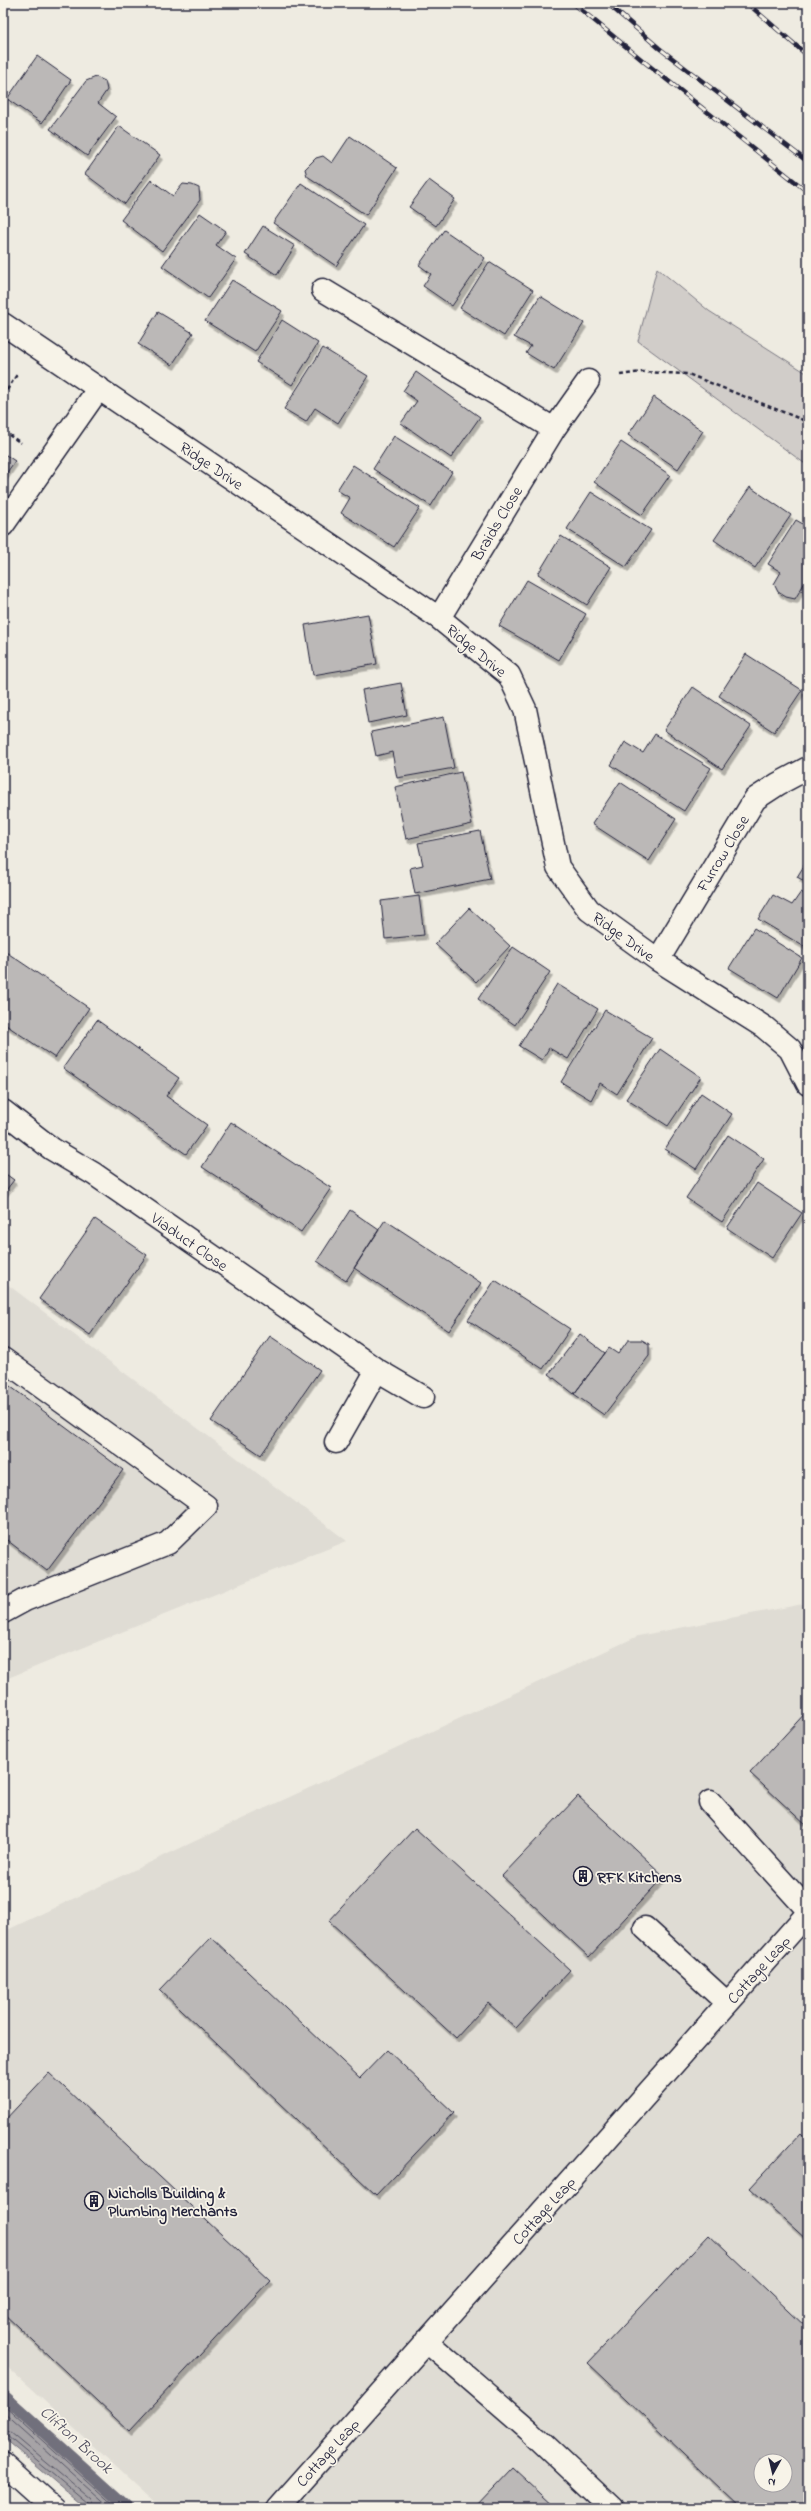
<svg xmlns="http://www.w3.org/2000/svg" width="811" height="2511" font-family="'Indie Flower',sans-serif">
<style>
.built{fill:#dfdcd4;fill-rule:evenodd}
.green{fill:#d1cdc9;stroke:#7a7882}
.water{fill:#a6a3a6;stroke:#716f7b}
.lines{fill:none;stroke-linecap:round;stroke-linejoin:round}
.shore{stroke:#575666;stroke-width:1}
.stream{stroke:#716f7b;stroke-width:12}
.building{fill:#bbb8b7;stroke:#22223b;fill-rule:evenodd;filter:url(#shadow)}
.minor-casing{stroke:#22223b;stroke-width:25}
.path{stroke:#22223b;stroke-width:2.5;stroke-dasharray:4 3;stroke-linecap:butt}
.minor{stroke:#f7f3e8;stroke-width:22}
.rail-casing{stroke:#22223b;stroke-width:4.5}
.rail{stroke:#f7f3e8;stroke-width:3;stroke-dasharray:9;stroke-linecap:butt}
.labels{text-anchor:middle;stroke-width:3.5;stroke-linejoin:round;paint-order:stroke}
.street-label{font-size:16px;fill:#22223b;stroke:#f7f3e8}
.poi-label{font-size:16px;font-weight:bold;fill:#22223b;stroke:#f7f3e8;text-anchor:start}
.water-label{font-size:17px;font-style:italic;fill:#504f60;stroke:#f7f3e8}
</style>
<defs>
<filter id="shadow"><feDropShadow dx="2.5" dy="4.5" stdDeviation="0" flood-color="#0004"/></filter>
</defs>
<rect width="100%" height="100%" fill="#eeebe1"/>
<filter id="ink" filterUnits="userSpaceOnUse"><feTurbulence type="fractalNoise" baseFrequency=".025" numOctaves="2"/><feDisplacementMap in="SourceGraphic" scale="8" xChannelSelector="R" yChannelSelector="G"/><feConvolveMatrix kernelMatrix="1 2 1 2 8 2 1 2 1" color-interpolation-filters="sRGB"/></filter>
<g filter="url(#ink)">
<path class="built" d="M3,1281l344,260 -344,139z
M808,1603v905h-647l-158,-145v-431l224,-106 411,-190zM761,2461h24v24h-24z"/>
<path class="green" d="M657,268l52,43 99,63v92l-170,-125z"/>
<path class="water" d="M3,2400l120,108h-37l-83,-70z"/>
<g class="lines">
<path class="shore" d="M3,2405l114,103
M3,2412l107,96
M3,2430l7,2 80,67 3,9
M3,2435l4,1 80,67 1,5"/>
<path class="stream" d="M3,2395l125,113"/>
</g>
<path class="building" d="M37,56l34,24 -29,43 -35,-24z
M96,77l9,4 2,9 -9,13 18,14 -29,39 -37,-27 36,-48z
M119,126l41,29 -35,49 -40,-30z
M350,136l47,32 -31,47 -59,-39 -2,-7 11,-11 7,-2 9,7z
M151,180l22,16 10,-12 9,1 7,3 1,12 -38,51 -41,-31z
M429,180l26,19 -19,27 -27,-19z
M301,183l63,42 -28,41 -63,-43z
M200,213l26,18 -10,14 20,14 -28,39 -46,-32z
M263,226l32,20 -18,29 -32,-21z
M444,230l41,28 -33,48 -29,-20 8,-12 -12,-9z
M489,262l44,28 -29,46 -44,-28z
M232,280l50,31 -27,41 -50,-31z
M540,296l44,27 -30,47 -28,-17 5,-7 -17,-9z
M158,312l35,21 -21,32 -34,-21z
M282,320l36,23 -26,42 -36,-23z
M323,348l45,28 -30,47 -23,-15 -9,14 -22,-13z
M416,372l64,45 -29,41 -50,-35 16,-22 -14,-10z
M654,397l49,34 -25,38 -50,-34z
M394,436l58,36 -21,34 -58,-37z
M621,442l49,33 -28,40 -48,-33z
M3,453l12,8 -12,17z
M353,465l67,43 -26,39 -53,-34 9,-15 -13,-8z
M750,487l41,28 -36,53 -41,-28z
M591,492l60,38 -25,37 -59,-38z
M796,520l12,7v50l-13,22 -9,-2 -8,-5 -4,-8 7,-12 -13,-8z
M561,536l50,31 -24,38 -49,-31z
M527,580l59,34 -27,46 -60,-34z
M368,614l9,50 -64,11 -8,-50z
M746,654l56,36 -28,42 -55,-36z
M401,683l6,32 -39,8 -6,-33z
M693,687l58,39 -29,43 -58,-39z
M444,717l10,51 -57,10 -5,-26 -16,4 -5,-24z
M655,734l56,34 -27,43 -73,-46 14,-23 18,11z
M461,772l11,52 -66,15 -11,-52z
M620,782l56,37 -27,42 -57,-37z
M480,831l10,48 -75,15 -5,-26 13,-3 -5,-22z
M808,859v24l-11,-6z
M801,892l7,4v53l-50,-30 15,-24 19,10z
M419,896l5,39 -39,4 -4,-38z
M469,908l41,38 -34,36 -41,-38z
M754,928l48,30 -24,40 -49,-30z
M513,947l37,25 -35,53 -37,-26z
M3,950l86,58 -34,50 -52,-35z
M557,984l41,25 -30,50 -19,-11 -7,12 -23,-14z
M605,1010l47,28 -35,56 -17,-11 -9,17 -30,-18z
M97,1020l82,58 -13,18 41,29 -21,29 -123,-86z
M660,1049l41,28 -33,49 -42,-27z
M701,1093l31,21 -36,55 -31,-20z
M231,1122l100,66 -30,44 -99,-65z
M728,1135l36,24 -42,63 -36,-24z
M3,1172l11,8 -11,14z
M757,1183l45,30 -30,45 -45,-30z
M350,1210l29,20 -33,51 -29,-20z
M95,1219l52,36 -57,80 -51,-36z
M385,1220l96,63 -32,48 -95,-63z
M495,1280l75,49 -27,40 -75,-49z
M580,1334l25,19 -31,41 -25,-20z
M270,1336l50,34 -59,85 -50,-34z
M628,1340h14l7,4v12l-45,59 -30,-21 35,-46 9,6z
M3,1381l120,89 -76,101 -44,-34z
M808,1710v117l-58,-54z
M578,1796l86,80 -75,81 -87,-81z
M415,1828l155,142 -54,58 -28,-25 -32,35 -127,-117z
M211,1937l149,141 27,-28 67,63 -78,82 -216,-205z
M49,2073l221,207 -141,151 -126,-118v-191z
M801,2133l7,7v101l-58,-53z
M709,2235l99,94v179h-67l-153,-145zM761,2461h24v24h-24z
M513,2468l43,40h-81z"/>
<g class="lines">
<g class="minor-casing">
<path id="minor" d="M323,290l231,139 -115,189
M3,324l436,294 70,57 16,34 33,158 31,43 69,50 106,67 26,22 18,35
M554,429l34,-48
M3,525l96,-137
M658,960l97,-161 23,-15 30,-16
M3,1111l49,38 42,25 283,196 46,27
M3,1359l203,147 -38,37 -143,57 -22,12
M336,1442l41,-72
M710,1802l98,108
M645,1928l82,75
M426,2341l103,89 83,78
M3,2463l50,45
M278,2508l530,-595"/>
</g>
<path class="path" d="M620,375l22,-3 46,2 120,48
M3,396l15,-23
M3,431l18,12"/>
<use href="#minor" class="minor"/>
<g class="rail-casing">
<path id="rail" d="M573,3l74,61 161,128
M607,3l52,45 149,114
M747,3l61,53"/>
</g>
<use href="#rail" class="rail"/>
</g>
</g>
<defs>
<g id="building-ring" transform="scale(1)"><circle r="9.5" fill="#f7f3e8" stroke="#22223b" stroke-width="1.5"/><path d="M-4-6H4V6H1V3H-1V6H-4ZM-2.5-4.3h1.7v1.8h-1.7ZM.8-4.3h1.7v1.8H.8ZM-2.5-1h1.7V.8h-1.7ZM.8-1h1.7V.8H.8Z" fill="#22223b"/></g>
</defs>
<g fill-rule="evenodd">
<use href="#building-ring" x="583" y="1876"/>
<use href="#building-ring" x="94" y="2201"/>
</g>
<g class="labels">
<g class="street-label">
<text transform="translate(212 465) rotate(34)" y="6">Ridge Drive</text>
<text transform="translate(496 523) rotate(-59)" y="6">Braids Close</text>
<text transform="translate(477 650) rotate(40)" y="6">Ridge Drive</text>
<text transform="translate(722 853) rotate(-59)" y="6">Furrow Close</text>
<text transform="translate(624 936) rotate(36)" y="6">Ridge Drive</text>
<text transform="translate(190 1241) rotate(35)" y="6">Viaduct Close</text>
<text transform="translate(758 1969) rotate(-48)" y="6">Cottage Leap</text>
<text transform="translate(543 2210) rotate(-48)" y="6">Cottage Leap</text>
<text transform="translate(327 2452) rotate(-48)" y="6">Cottage Leap</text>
</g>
<g class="poi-label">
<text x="597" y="1882">RFK Kitchens</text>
<text x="108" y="2198">Nicholls Building &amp;<tspan x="108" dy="18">Plumbing Merchants</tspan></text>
</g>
<g class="water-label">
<text transform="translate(77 2439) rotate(42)" y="6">Clifton Brook</text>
</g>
</g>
<rect width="811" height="2511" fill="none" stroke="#f7f3e8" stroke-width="16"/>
<rect x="8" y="8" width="795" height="2495" fill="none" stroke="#22223b" stroke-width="1.5" filter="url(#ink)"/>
<g transform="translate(773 2473) rotate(188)"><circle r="19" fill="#f7f3e8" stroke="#a29fa3"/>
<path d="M0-3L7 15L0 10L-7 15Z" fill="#22223b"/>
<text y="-6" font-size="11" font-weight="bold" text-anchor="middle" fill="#22223b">N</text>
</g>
</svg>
